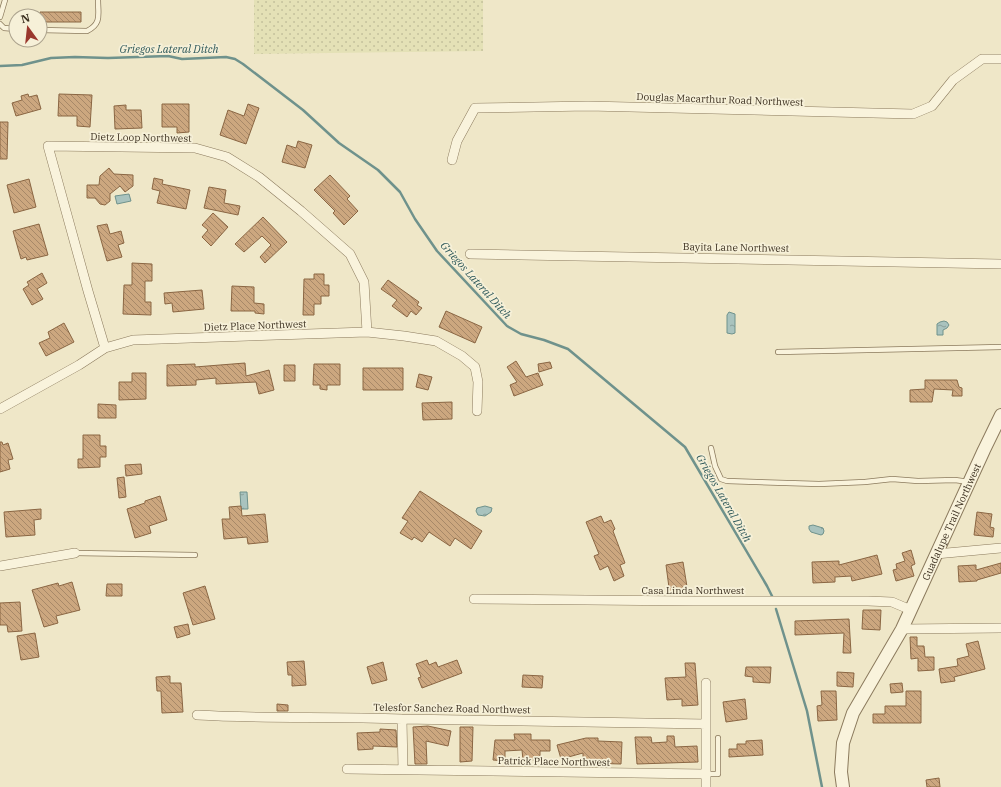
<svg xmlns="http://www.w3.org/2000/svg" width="1001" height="787" font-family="'IBM Plex Serif',serif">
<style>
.farmland{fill:url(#farmland-dots)}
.water{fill:url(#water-ripples);stroke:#6f928c}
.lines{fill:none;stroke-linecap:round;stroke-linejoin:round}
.stream{stroke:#6f928c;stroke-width:2.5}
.building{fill:url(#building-back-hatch);stroke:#8a6643}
.service-casing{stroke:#8b7a5d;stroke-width:6}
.minor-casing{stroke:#8b7a5d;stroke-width:10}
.tertiary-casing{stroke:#8b7a5d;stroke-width:14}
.service{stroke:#f9f3dc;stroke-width:4.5}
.minor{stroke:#f9f3dc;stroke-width:9}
.tertiary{stroke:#f9f3dc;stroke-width:12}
.labels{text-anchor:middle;stroke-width:3.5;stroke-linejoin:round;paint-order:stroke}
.street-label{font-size:10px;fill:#3c3020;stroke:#f6f0d8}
.water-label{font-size:11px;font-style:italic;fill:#305a5b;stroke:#f6f0d8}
</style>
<defs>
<pattern id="farmland-dots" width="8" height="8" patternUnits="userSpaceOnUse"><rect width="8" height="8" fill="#e4e1b6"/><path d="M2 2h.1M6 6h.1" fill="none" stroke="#c4c19c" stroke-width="1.8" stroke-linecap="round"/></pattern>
<pattern id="water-ripples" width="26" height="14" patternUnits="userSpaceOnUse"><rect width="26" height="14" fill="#a9c3be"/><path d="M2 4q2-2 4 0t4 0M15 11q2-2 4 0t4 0" fill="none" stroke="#8b9f9a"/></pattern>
<pattern id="building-back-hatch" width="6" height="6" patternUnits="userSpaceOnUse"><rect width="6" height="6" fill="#cca77f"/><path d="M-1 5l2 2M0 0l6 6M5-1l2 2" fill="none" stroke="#a78868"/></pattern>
</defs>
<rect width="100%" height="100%" fill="#efe7c8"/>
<path class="farmland" d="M254,0h229v51l-229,3z"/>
<path class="water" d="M129,194l2,7 -14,3 -2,-8z
M729,312l6,2v19l-3,1 -5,-1v-18z
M944,321l3,1 2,3 -2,3 -4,2v5h-6v-11l3,-2z
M240,492h7l1,17h-7z
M485,506l7,2 -1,4 -6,4 -7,-1 -2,-4 1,-3z
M813,525l10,3 1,3 -1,3 -2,1 -10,-3 -2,-3v-3z"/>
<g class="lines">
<path class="stream" d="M0,66l22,-1 29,-7 24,-1 33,1 60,-2 14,3 44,-2 9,2 8,5 60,46 36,33 39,27 22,22 15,27 22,32 70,75 14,8 23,6 24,9 117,98 82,139 5,10
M776,609l31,102 15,76"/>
</g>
<path class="building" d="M40,12h41v10h-41z
M28,94l1,3 8,-2 4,14 -25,7 -4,-13 10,-3 -1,-4z
M59,94l33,1 -2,32 -13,-1v-10h-19z
M162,104h27v28l-12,1v-6h-15z
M248,104l11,4 -13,36 -26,-9 8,-25 16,6z
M126,105v5h15l1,18 -27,1 -1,-23z
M0,122h8l-1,37h-7z
M298,141l14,4 -7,23 -23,-6 5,-17 9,3z
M109,168l5,6 19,1v11l-8,6 -5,-6 -10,8v7l-5,4 -5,-1 -5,-6h-8v-13h12l1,-9z
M330,175l20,21 -3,3 11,12 -14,14 -11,-12 2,-2 -21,-21z
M154,178l9,2 -1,4 28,6 -4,19 -29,-6 3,-12 -8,-2z
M29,179l7,28 -22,6 -7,-28z
M209,187l17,3 -2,13 16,3 -2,9 -34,-7z
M213,213l15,14 -17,19 -9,-9 6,-7 -6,-5z
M263,217l24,25 -22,21 -5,-6 11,-12 -9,-9 -18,16 -9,-8z
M39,224l9,31 -21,5 -1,-3 -5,2 -8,-28z
M107,224l3,10 11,-3 3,12 -6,2 4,12 -15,4 -10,-35z
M132,263l20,1v17h-7v21h6v13l-28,-1 1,-29h8z
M42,273l5,10 -10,6 6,10 -11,6 -9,-16 6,-4 -2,-3z
M314,274h10v11h5v11h-8v8h-7v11h-11l1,-36h10z
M388,280l31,22 -2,3 5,3 -6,7 -5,-4 -4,6 -15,-11 5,-6 -16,-11z
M232,286l22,1v16l10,1v10l-9,-1v-2h-24z
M202,290l2,19 -31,3 -1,-9 -7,1 -1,-11z
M446,311l36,16 -7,16 -36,-16z
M64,323l10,19 -28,14 -7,-13 11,-5 -2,-6z
M516,361l10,16 12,-4 5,12 -29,11 -4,-11 7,-3 -10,-15z
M550,362l2,6 -13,4 -1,-8z
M245,363l1,13 23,-6 5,20 -15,4 -3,-12 -40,2v-6l-20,2v5l-29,1v-21l28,-1v3z
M314,364h26v21h-13v5l-7,-1v-4h-7z
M284,365h11v16h-11z
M363,368h40v22h-40z
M132,373h14v26l-27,1v-18h13z
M419,374l13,3 -4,13 -12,-3z
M925,380h32l2,7 3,1v8h-10l1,-6 -19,-1 -2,13h-22v-12l15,-1z
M452,402v17l-29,1 -1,-17z
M98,404l18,1v13h-18z
M83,435h17v11h6v11h-6v10l-22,1v-9h5z
M0,442h2l1,3 5,-2 5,16 -5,1 2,9 -10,3z
M141,464l1,10 -16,2 -1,-11z
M124,477l2,20 -7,1 -2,-20z
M420,491l62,40 -11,18 -16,-11 -5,8 -21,-14 -7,10 -8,-5 -2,3 -12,-7 8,-12 -6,-3z
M160,496l7,24 -18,6 2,7 -16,5 -8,-29 18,-6v-2z
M241,506l1,10 23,-2 3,28 -20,2 -1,-7 -23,2 -2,-20h8l-1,-12z
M41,509v10l-7,1 1,15 -29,2 -2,-25z
M977,512l15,2 -2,13 4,1 -1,9 -19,-2z
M601,516l3,7 7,-3 4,9 -2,2 12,32 -5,2 4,11 -10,5 -6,-15 -8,4 -6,-14 5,-2 -13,-32z
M911,550l4,14 -4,2 3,10 -18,5 -3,-11 4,-1 -1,-5 9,-3 -3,-8z
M877,555l5,19 -30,7 -1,-5 -16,1v5l-22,1 -1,-21 27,-1v4z
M683,562l5,31 -18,2 -4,-30z
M1001,563v10l-24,7v1l-18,1 -1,-16 18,-1v5z
M72,582l8,28 -24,6 2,7 -14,4 -12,-37 26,-7 1,3z
M107,584h15v12h-16z
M205,586l10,33 -22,6 -10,-32z
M20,602l2,29 -14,1 -1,-7h-7v-22z
M863,610h18l-1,20 -18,-1z
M849,619l2,34h-8l1,-20 -49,2v-14z
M188,624l2,10 -13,4 -3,-11z
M35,633l4,24 -18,3 -4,-24z
M910,637h7v9h7l1,11h9v13l-16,1v-13l-7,1z
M978,641l7,28 -31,8 1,4 -14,2 -2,-14 19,-3 -1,-7 12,-3 -3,-12z
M427,660l2,5 7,-3 2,5 19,-7 5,13 -40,15 -4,-10 3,-1 -5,-13z
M304,661l2,24 -14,1v-11h-4l-1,-13z
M383,662l4,18 -15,4 -5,-17z
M685,663h10l3,42 -16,1v-7l-15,1 -2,-22 21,-1z
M746,667h25l-1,16 -17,-1v-5l-8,-1z
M837,672l17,1 -1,14 -16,-1z
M523,675l20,1 -1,12 -20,-1z
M170,676v7h11l2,29 -21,1 -1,-22h-4l-1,-14z
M902,683l1,9 -12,1 -1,-9z
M821,691h15l1,29 -19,1 -1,-15 5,-1z
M906,691h15v32h-48v-9h12v-8h21z
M745,699l2,20 -21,3 -3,-20z
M277,704l11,1v6h-11z
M428,726l23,5 -3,15 -22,-5 1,23h-12l-2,-37z
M460,727h13l-1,34 -12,1z
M380,729l16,1 1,17 -24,-1v3l-15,1 -1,-17 23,-1z
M514,734h17v6h19v11h-10v9h-17l-1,-10 -17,1v10l-12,-1 2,-20h20z
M667,736h7l1,11 22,-1 1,16 -61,2 -2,-27h16l1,6 15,-1z
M586,738h12v3l24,1 -1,22 -38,-1v-10l-22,6 -4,-14z
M762,740l1,15 -34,2v-8h8v-5h9v-3z
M939,778l1,9h-13l-1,-7z"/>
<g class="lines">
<g class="service-casing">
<path id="service" d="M0,17l5,-17
M0,24l4,4 12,1
M40,30l47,1c15,-7 11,-17 11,-31
M778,352l223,-5
M711,448l4,18 6,13 6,2 92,3 46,-2 27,-3 26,2 37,-1 14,2
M75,553l120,2
M705,774h13v-36"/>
</g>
<g class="minor-casing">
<path id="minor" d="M452,160l5,-19 18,-33 113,-2 325,8 19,-8 21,-26 29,-21h19
M470,254l531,10
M105,348l-17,-57 -40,-145 147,2 32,9 32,20 42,34 49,43 14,28 3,50
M0,409l79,-44 26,-17 28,-8 234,-8 37,4 32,5 26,15 13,11 3,15 -1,29
M936,554l65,-6
M0,566l75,-13
M474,599l219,2h175l24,1 19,8
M902,629l99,-1
M197,715c68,4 137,1 205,4l304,5
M402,719l1,51
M347,769l358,5
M706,787v-104"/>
</g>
<g class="tertiary-casing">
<g id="tertiary">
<path id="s1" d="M843,787l-2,-15 2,-29 10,-30 49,-84 82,-179 17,-35"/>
</g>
</g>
<use href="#service" class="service"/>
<use href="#minor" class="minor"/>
<use href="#tertiary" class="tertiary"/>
</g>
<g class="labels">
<g class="street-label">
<text transform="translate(720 99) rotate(2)" y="4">Douglas Macarthur Road Northwest</text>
<text transform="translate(141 137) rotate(1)" y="4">Dietz Loop Northwest</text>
<text transform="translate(736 247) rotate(1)" y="4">Bayita Lane Northwest</text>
<text transform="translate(255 325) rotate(-2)" y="4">Dietz Place Northwest</text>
<text dy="4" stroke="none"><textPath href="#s1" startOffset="291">Guadalupe Trail Northwest</textPath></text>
<text x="693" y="594">Casa Linda Northwest</text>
<text transform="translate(452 708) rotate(1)" y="4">Telesfor Sanchez Road Northwest</text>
<text transform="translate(554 761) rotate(1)" y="4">Patrick Place Northwest</text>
</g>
<g class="water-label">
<text x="169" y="53">Griegos Lateral Ditch</text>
<text transform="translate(476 280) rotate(48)" y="4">Griegos Lateral Ditch</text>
<text transform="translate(724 498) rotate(60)" y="4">Griegos Lateral Ditch</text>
</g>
</g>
<g transform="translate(28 28) rotate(345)"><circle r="19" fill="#f6f0d8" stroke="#aca38e"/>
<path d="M0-3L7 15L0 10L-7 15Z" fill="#9a372d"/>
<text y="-6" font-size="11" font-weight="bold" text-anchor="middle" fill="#3c3020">N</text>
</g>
</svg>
